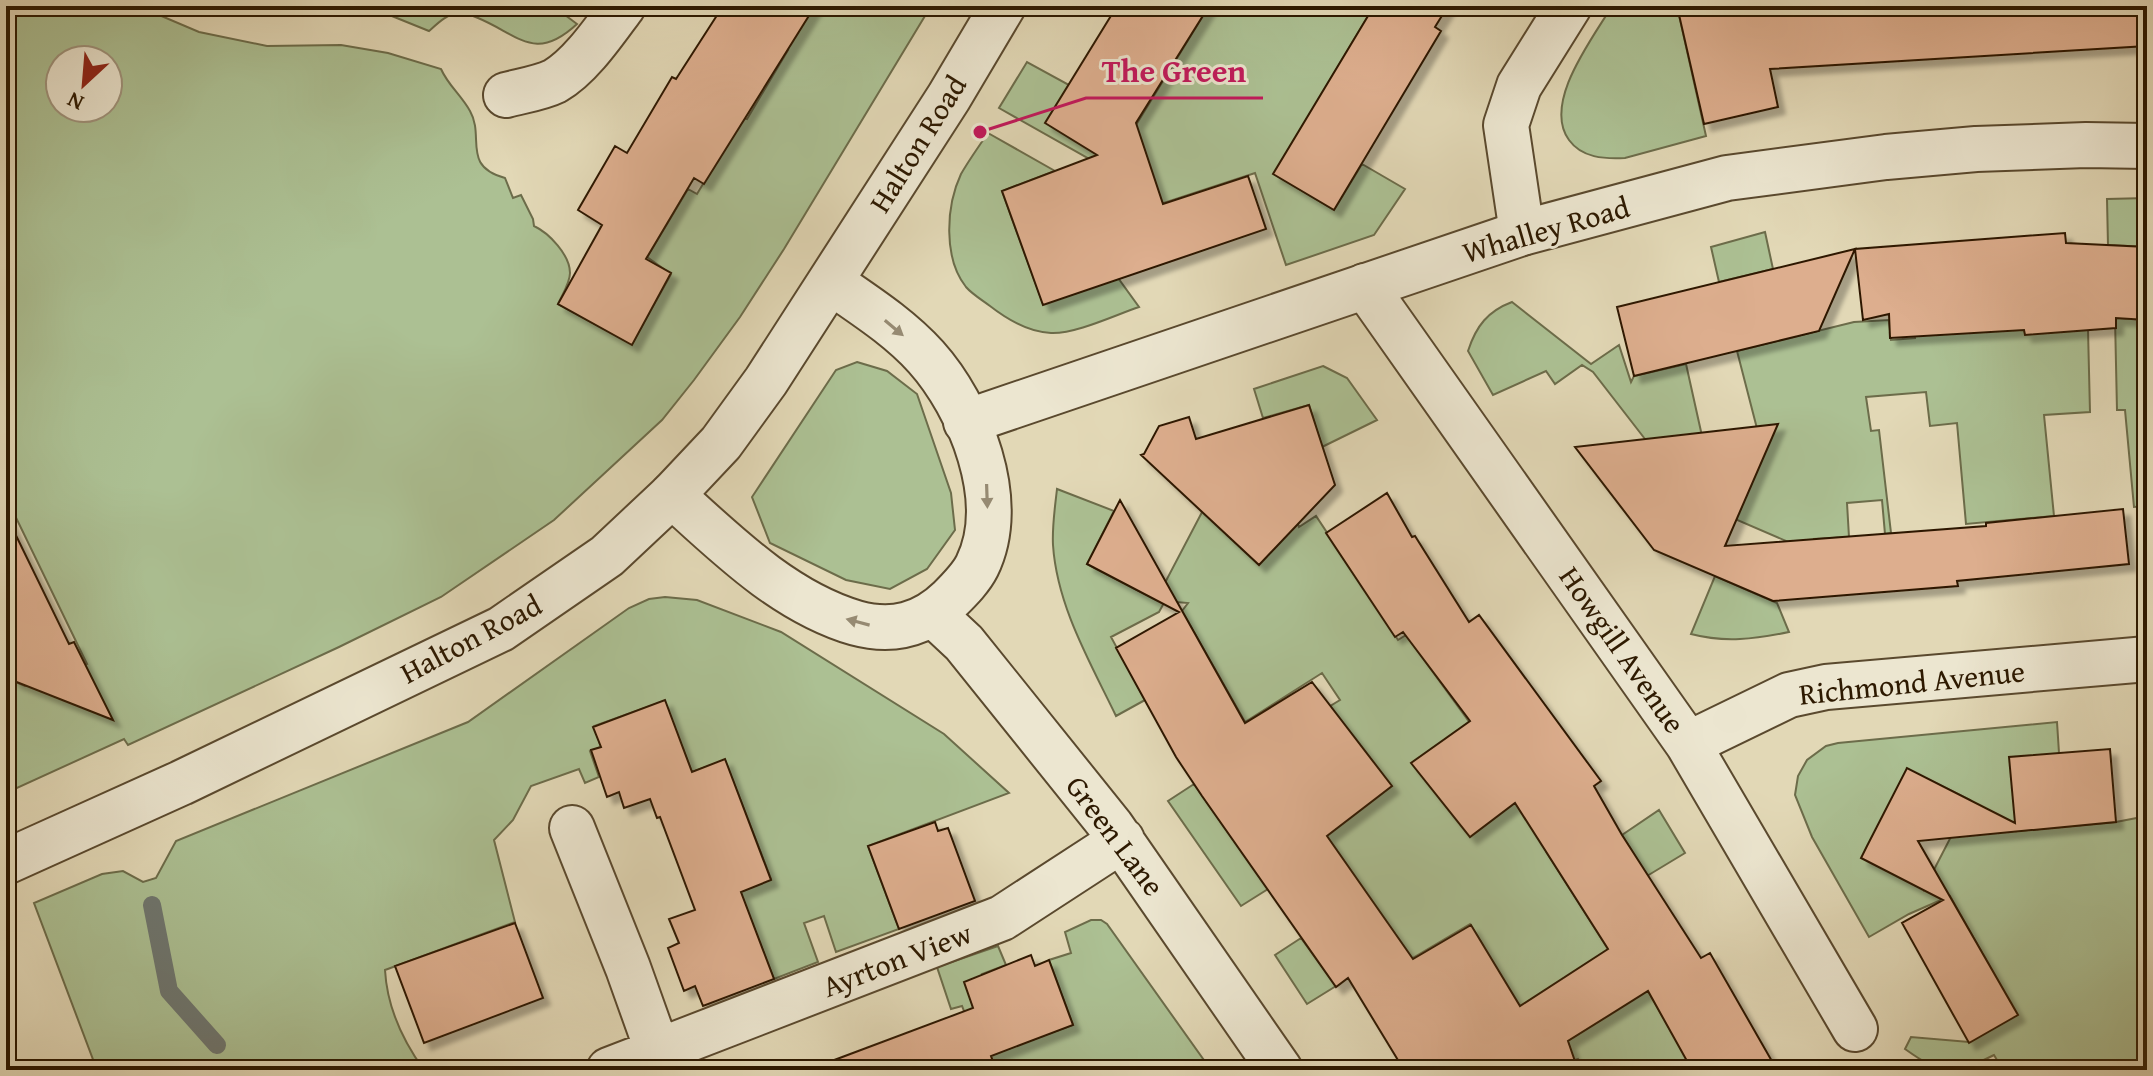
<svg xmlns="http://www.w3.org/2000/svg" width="2153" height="1076" font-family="'Gentium Book Plus',serif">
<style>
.green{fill:#acc093;stroke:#6c6c4a;stroke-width:2;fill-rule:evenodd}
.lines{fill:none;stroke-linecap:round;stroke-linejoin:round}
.stream{stroke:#6f7770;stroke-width:18}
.building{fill:#ddae8e;stroke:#2d1900;stroke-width:2;filter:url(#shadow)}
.minor-casing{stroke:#5a492e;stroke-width:48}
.tertiary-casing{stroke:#5a492e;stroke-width:48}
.minor{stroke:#ece6d0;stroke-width:44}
.tertiary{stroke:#ece6d0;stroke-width:44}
.oneway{fill:#968a72}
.labels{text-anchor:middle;stroke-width:6;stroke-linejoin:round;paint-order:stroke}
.street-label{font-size:30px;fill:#2d1900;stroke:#ece6d0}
.leader{fill:none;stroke:#c2185b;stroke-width:3}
.callout-dot{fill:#c2185b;stroke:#ece6d0;stroke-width:3}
.callout-label{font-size:32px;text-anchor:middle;font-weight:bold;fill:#c2185b;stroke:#ece6d0;stroke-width:6;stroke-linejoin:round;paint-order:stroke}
</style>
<defs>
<filter id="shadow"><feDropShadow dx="7" dy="7" stdDeviation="2" flood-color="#0004"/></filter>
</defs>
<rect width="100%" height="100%" fill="#e2d8b6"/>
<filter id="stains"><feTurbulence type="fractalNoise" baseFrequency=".0025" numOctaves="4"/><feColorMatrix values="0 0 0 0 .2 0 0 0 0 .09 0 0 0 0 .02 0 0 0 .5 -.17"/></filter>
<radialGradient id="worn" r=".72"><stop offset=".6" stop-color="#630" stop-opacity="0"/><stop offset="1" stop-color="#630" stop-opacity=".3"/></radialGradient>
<path class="green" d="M6,6h132l61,26 68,14 74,-1 47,8 53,16c7,16 20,26 29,42 15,26 -9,55 35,67l8,20 8,-3 12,24 1,7c15,7 36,29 36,47 0,10 -8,22 -12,31l74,40 39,-70 -24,-17 2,-3 39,-65 9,5 46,-76 4,1 41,-69 -11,-7 22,-37h132l-147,243 -44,68 -46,63 -32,40 -108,100 -113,77 -102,50 -211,98 -4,-6 -118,54v-128l7,16 12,5 62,-22 -81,-167zM60,60h48v48h-48z
M350,6h203l24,18c-42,39 -58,11 -99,-6 -6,-2 -12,-6 -18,-6 -13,2 -22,11 -31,19l-52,-21z
M1209,6h165l-100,168 60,36 28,-46 43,25 -31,46 -88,30 -31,-92 -134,44 -7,-44 -115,-65 28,-46 42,23 43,79z
M1612,6h65l29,130 -81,22c-21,1 -43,0 -56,-18 -27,-37 24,-102 43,-134z
M1755,6h114l-45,3 -63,21z
M988,133l67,38 -53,20 41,113 75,-26 21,29c-24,8 -63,27 -88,26 -23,-1 -43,-13 -61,-27 -8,-6 -18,-12 -24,-19 -23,-29 -20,-81 -5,-113 8,-14 18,-28 27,-41z
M2147,198v49l-39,-2 -1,-46z
M1765,232l8,37 -54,13 -8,-35z
M1512,302l79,62 28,-19 12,37 3,-6 52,-12 20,90 55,-10 -24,-93 117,-29 35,-2 2,20 24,-2 -2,-21 45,-3 130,16 2,82 -46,3 10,101 -88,8 -9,-101 -27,3 -4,-34 -60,5 5,34 8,-1 12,103 -6,1 -3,-34 -35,3 2,34 -35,2v14l-137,-59 -1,-15 -83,-107 -11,-7 -27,19 -9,-13 -53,24 -25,-44c8,-25 20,-40 44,-49z
M2115,318l32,2v186l-13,1 -9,-97h-8z
M857,362l30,9 30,23 34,99 4,37 -28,39 -37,20 -44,-9 -76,-37 -18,-46 84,-127z
M1323,366l24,12 30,42 -55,27 -13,-42 -46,13 -9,-29z
M1285,488l14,39 17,-11 82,124 8,-5 107,147 34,71 65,102 35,34 46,81h-108l-7,-11 -18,6 -56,3 -21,-123 -13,-21 -59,35 -148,-212 77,-47 -18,-27 -77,49 -63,-111 6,-8 -23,-2 -6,11 -48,25 34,63 -29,16c-26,-54 -59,-110 -63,-171 -1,-19 2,-38 4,-56l57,22 -27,53 69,36 55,-105z
M1715,576l62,27 12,29c-34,7 -64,11 -98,2z
M665,597l32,3 84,32 163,102 65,59 -141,53 31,83 -63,23 -12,-36 -20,7 14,39 -44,17 -34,-87 31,-13 -46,-119 -33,12 -28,-71 -70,25 7,21 -11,4 9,26 -14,6 -6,-14 -48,17 -18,34 -19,20 21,82 -130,48c2,36 18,71 39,100h-327l-63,-167 68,-29 21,-3 20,11 13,-4 20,-37 292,-119 161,-114 20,-9z
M2057,722l2,31 -42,78 99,-9 31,-6v254h-144l-9,-15c-42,21 -51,21 -89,-6l6,-12 58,5 48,-27 -67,-119 -41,18 -40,23 -57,-100 -17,-42 3,-19 9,-16 19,-14 12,-3zM1907,769l63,31 -46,89z
M1194,784l74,105 -27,17 -73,-105z
M1659,810l26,43 -38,23 -25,-41z
M1091,920h10l6,4 104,146h-215l-6,-15 83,-30 -24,-65 22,-7 -6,-21z
M1301,938l35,48 -29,18 -32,-49z
M998,946l8,19 -24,9 4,9 -8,39 -8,4 -8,-20 -11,3 -14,-42z"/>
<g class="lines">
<path class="stream" d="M152,905l17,86 48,54"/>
</g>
<path class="building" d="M723,6h92l-111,178 -10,-6 -48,81 25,14 -39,72 -74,-41 44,-79 -24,-15 37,-64 12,7 45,-76 4,2z
M1117,6h92l-73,117 27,81 85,-28 18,53 -223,76 -41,-114 95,-36 -52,-32z
M1374,6h74l-13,21 6,4 -107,179 -61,-36z
M1677,6h79l1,7 112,-7h278v40l-377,23 8,38 -74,17z
M2065,233l1,10 81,4v73l-31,-2v10l-91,7 -1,-5 -134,8 -1,-24 -26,6 -8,-71z
M1855,249l-36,82 -185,45 -17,-69z
M1309,405l26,80 -76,80 -118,-110 3,-1 15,-28 30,-9 7,22z
M1778,424l-53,122 261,-20v-3l137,-14 6,55 -172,17 1,5 -185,15 -119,-51 -79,-103z
M1387,493l25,44 3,-1 54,86 10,-7 122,166 -7,5 28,49 79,123 9,-5 67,117h-85l-44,-79 -80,50 10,29h-174l-56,-92 -12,9 -134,-191 -26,-39 -60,-109 63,-36 -92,-48 33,-64 125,223 67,-41 80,104 -65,50 86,123 58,-34 49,81 88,-57 -93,-146 -45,34 -59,-74 59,-42 -67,-89 -8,5 -69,-104z
M6,515l63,129 5,-2 39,78 -99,-39 -8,-16z
M665,700l27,72 33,-13 46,121 -30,12 33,87 -71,27 -8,-20 -11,5 -16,-43 11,-5 -10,-24 26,-9 -35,-93 -3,1 -7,-19 -26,9 -5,-16 -12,5 -16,-47 10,-3 -8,-20z
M2110,749l6,73 -198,19 100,174 -49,28 -67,-120 41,-23 -82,-42 6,-12 40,-78 108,55 -6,-66z
M935,822l3,9 10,-3 27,73 -76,28 -31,-83z
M515,923l28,75 -119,45 -29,-77z
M1031,955l4,11 14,-6 24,65 -82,31 5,14h-174l-1,-5 152,-57 -9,-26z"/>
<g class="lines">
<g class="minor-casing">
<path id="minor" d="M506,95c15,-4 35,-7 49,-14 26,-15 50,-51 68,-75
M1522,233l-16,-108 13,-39 50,-80
M1365,286l323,458 167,285
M672,495c54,49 112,107 184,128 37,10 67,2 94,-24 10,-10 21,-21 27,-33 32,-65 -7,-160 -51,-209 -27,-30 -62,-52 -95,-75
M934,615l30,28 147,183 169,244
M1688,744l101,-49 37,-8 321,-28
M572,828l56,140 30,84
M609,1070l393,-152 120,-78"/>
</g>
<g class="tertiary-casing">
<path id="tertiary" d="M966,422l556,-189 205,-55 159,-21 90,-8 110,-4 61,1
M6,862l175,-79 320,-154 106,-73 65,-61 49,-52 45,-62 183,-284 54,-91"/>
</g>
<use href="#minor" class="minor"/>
<use href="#tertiary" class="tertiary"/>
</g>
<defs><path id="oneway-solid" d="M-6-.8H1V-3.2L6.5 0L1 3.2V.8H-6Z" transform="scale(2)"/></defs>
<g class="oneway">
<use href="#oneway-solid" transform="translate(894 328) rotate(40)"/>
<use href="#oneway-solid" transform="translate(987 496) rotate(88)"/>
<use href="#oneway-solid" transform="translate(858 622) rotate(-165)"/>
</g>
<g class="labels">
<g class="street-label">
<text transform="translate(918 144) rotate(-58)" y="10">Halton Road</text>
<text transform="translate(1546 230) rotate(-16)" y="10">Whalley Road</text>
<text transform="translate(471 639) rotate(-28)" y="10">Halton Road</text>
<text transform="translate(1622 650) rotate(55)" y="10">Howgill Avenue</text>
<text transform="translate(1912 683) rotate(-6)" y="10">Richmond Avenue</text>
<text transform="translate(1115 836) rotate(53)" y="10">Green Lane</text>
<text transform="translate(897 960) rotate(-21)" y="10">Ayrton View</text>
</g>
</g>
<path class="leader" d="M980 132L1086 98H1263"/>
<circle class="callout-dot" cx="980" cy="132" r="8"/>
<g class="callout-label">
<text x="1174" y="82">The Green</text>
</g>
<rect width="2153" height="1076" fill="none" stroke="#e2d8b6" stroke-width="32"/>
<rect x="8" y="8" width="2137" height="1060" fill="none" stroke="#2d1900" stroke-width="4"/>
<rect x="16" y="16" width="2121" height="1044" fill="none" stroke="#2d1900" stroke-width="2"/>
<g transform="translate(84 84) rotate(206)"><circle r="38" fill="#ece6d0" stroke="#a0947d" stroke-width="2"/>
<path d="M0-6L14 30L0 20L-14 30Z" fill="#8f2418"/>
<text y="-12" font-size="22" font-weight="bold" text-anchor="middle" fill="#2d1900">N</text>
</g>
<rect width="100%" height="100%" filter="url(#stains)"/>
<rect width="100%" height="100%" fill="url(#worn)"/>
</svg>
